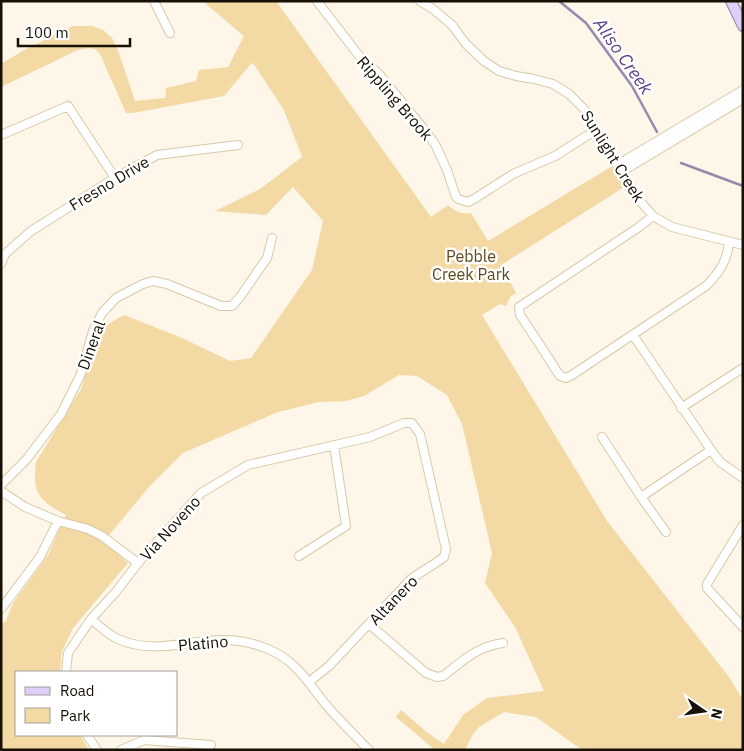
<svg xmlns="http://www.w3.org/2000/svg" width="744" height="751" font-family="'IBM Plex Sans',sans-serif">
<style>
.green{fill:#f3d9a3}
.lines{fill:none;stroke-linecap:round;stroke-linejoin:round}
.stream{stroke:#9888ae;stroke-width:2.5}
.minor-casing{stroke:#d9c8a6;stroke-width:10}
.major-casing{stroke:#8977a2;stroke-width:12}
.minor{stroke:#fff;stroke-width:8}
.major{stroke:#ddcefa;stroke-width:10}
.labels{text-anchor:middle;stroke-width:5;stroke-linejoin:round;paint-order:stroke}
.street-label{font-size:16px;fill:#161005;stroke:#fff}
.park-label{font-size:16px;fill:#5e491b;stroke:#fff}
.water-label{font-size:18px;font-style:italic;fill:#5e4289;stroke:#fff}
</style>
<rect width="100%" height="100%" fill="#fef7e9"/>
<path class="green" d="M205,1h71l155,216 17,-12c7,7 14,9 23,8l17,28 126,-76 12,21 -125,79 15,28 -6,4 -4,9 -6,-2 -18,11 125,206 122,156 14,23v50h-161l-46,-33 -32,-5 -25,15 -7,9 -7,14h-30l-39,-33 5,-7 27,23 16,11 19,-29 24,-17 57,-7 -29,-64 -30,-44 7,-30 -30,-129 -15,-29 -30,-19 -18,-1 -35,21 -18,5 -27,1 -41,10 -95,41 -34,34 -45,54 24,22 -55,65 -11,23 -2,21h-44v63h64l9,15h-88v-126l5,-3 7,-18 35,-48 18,-40c-27,-15 -34,-20 -30,-53l45,-73 20,-61 23,-13 58,23 48,23 21,-3 61,-88 11,-49 -30,-34 -27,28 -51,-4 45,-22 42,-32 -18,-47 -31,-47 -4,3 -25,30 -91,17h-7l-26,-59 -5,-5 -6,-1 -11,2 -77,37v-23l25,-15 47,-23h19l11,4 9,8 7,15 16,48 30,-3 1,-10 30,-7 3,-11 29,-3 16,-31 -38,-32z"/>
<g class="lines">
<path class="stream" d="M559,1l27,22 46,63 25,46
M681,163l62,23"/>
<g class="minor-casing">
<path id="minor" d="M154,1l16,32
M317,1l43,56 19,17 44,54 12,16 12,26 9,27 2,2 10,3 6,-3 39,-25 42,-18 41,-26
M420,1l13,8 19,16 14,19 18,17 15,10 17,5 18,3 19,5 16,10 15,15 40,67 16,25 13,15 19,11 71,18
M1,135l67,-29 47,72
M617,165l126,-75
M621,172l122,-73
M653,216l-14,11 -120,80 1,8 20,30 16,25 4,6 6,2 6,-3 134,-89c14,-14 21,-25 23,-44
M1,264l4,-10 26,-23 84,-53 42,-23 81,-10
M633,335l78,115 9,12 23,16
M681,408l62,-40
M602,437l39,60 25,35
M1,485l25,-25 35,-46 19,-38 13,-45 9,-18 14,-15 27,-14 10,-3 14,3 54,22h11l8,-9 27,-39 5,-20
M1,491l24,16 33,14 30,8 14,7 36,27
M641,497l70,-47
M743,525l-36,59v4l36,39
M299,556l47,-30 -12,-81
M1,609l39,-52 18,-36
M91,619c8,7 18,16 27,20 35,16 70,1 105,1 15,0 31,3 45,9 30,13 39,33 59,57 13,15 28,30 42,44
M369,624l57,49 11,4 6,-1c21,-16 33,-29 60,-33
M66,672l2,-19 23,-34 24,-26 23,-30 63,-70 47,-28 122,-28 34,-14h8l8,11 26,115 -2,8c-10,8 -22,14 -33,22l-82,87 -20,16
M87,735l10,15
M121,750l23,-10 67,5"/>
</g>
<g class="major-casing">
<path id="major" d="M731,1l12,25"/>
</g>
<use href="#minor" class="minor"/>
<use href="#major" class="major"/>
</g>
<g class="labels">
<g class="street-label">
<text transform="translate(395 98) rotate(49)" y="6">Rippling Brook</text>
<text transform="translate(613 156) rotate(58)" y="6">Sunlight Creek</text>
<text transform="translate(109 183) rotate(-31)" y="6">Fresno Drive</text>
<text transform="translate(91 345) rotate(-70)" y="6">Dineral</text>
<text transform="translate(170 528) rotate(-48)" y="6">Via Noveno</text>
<text transform="translate(393 600) rotate(-46)" y="6">Altanero</text>
<text transform="translate(203 643) rotate(-5)" y="6">Platino</text>
</g>
<g class="park-label">
<text x="471" y="262">Pebble<tspan x="471" dy="18">Creek Park</tspan></text>
</g>
<g class="water-label">
<text transform="translate(623 56) rotate(55)" y="6">Aliso Creek</text>
</g>
</g>
<rect width="744" height="751" fill="none" stroke="#161005" stroke-width="5"/>
<rect x="15" y="671" width="162" height="65" fill="#ffffff" stroke="#a29f9b"/>
<rect x="25" y="687" width="25" height="8" fill="#ddcefa" stroke="#a29f9b"/>
<text x="60" y="696" font-size="15" fill="#161005">Road</text>
<rect x="25" y="708" width="25" height="15" fill="#f3d9a3" stroke="#a29f9b"/>
<text x="60" y="721" font-size="15" fill="#161005">Park</text>
<g transform="translate(704 711) rotate(103)" stroke="#ffffff" stroke-width="4" paint-order="stroke">
<path d="M0-4L9 19L0 12L-9 19Z" fill="#161005"/>
<text y="-8" font-size="14" font-weight="bold" text-anchor="middle" fill="#161005">N</text>
</g>
<path d="M18 38v8h112v-8" fill="none" stroke="#161005" stroke-width="2.5"/>
<text x="25" y="38" font-size="15" fill="#161005" stroke="#ffffff" stroke-width="4" paint-order="stroke">100 m</text>
</svg>
